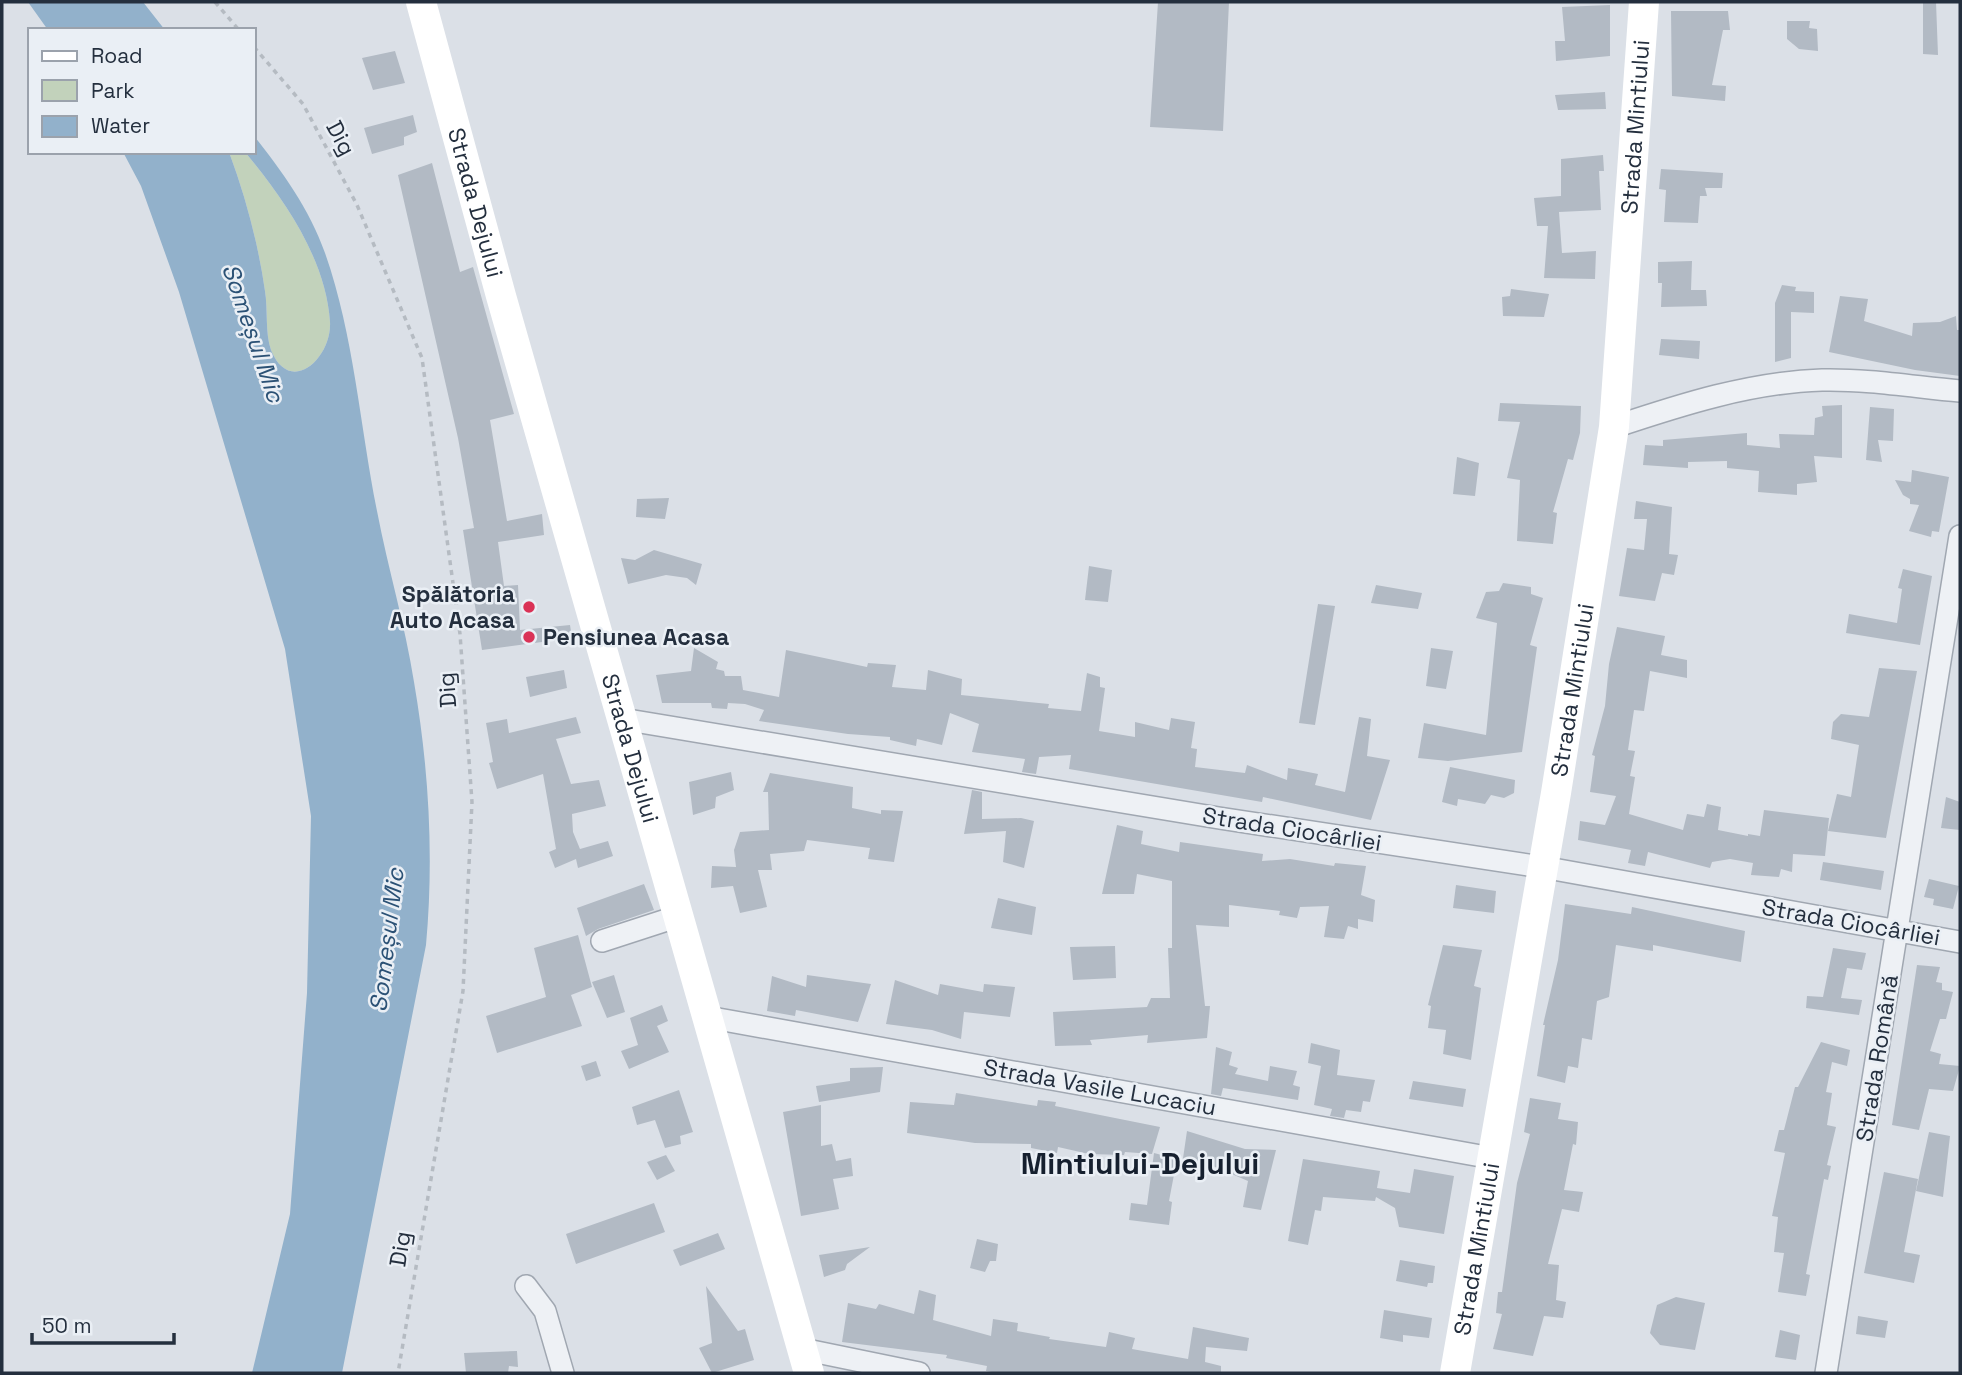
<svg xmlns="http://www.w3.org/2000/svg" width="1962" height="1375" font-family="'Space Grotesk',sans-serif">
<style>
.green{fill:#c2d2bb}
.water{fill:#92b1cb}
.building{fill:#b2bac4}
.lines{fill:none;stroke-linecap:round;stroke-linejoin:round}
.minor-casing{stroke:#a0a7b1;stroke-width:24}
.path{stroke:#b5bbc2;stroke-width:3.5;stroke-dasharray:5 5;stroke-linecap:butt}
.minor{stroke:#eef1f5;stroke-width:21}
.secondary{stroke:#fff;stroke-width:30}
.poi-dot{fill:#da3256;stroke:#eaeff5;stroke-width:2.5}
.labels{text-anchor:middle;stroke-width:5;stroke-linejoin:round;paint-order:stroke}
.street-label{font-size:23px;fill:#242f3e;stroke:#eaeff5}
.poi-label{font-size:23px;font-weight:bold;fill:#242f3e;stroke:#eaeff5;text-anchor:end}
.water-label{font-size:24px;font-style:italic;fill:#2b5175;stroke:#eaeff5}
.district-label{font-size:30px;font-weight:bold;fill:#16202f;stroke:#eaeff5}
</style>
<rect width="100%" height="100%" fill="#dbe0e7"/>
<path class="green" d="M229,152h16c39,47 81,107 85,170 2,36 -40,75 -59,28 -6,-17 -3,-41 -6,-59 -7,-48 -19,-93 -36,-139z"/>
<path class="water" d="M28,2h115l22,28h-117z
M254,136c28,35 56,74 71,117 29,82 35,173 52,258 11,58 28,113 37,171 15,87 20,175 12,263l-84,428h-90l38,-159 17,-221 4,-177 -26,-167 -106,-357 -38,-106 -18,-34h106c17,46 29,91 36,139 3,18 0,42 6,59 19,47 61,8 59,-28 -4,-63 -46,-123 -85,-170h9z"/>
<path class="building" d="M1158,2h71l-6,129 -73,-4z
M1923,2h13l2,53 -15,-1z
M1610,5v51l-54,5 -1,-20h10l-3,-34z
M1671,11h57l2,19h-7l-11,55 14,1 -1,15 -53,-5z
M1787,21h23l-1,7 8,1 1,22 -19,-2 -12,-10z
M395,51l10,32 -32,7 -11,-32z
M1605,92l1,17 -48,1 -3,-15z
M413,115l4,17 -13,5v8l-32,9 -8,-26z
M1603,155l1,16h-5l2,39 -42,2 3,41 34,-2 -1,28 -51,-1 4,-52h-11l-3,-28 27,-2v-37z
M432,163l28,109 13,-5 41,147 -24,6 17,101 35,-7 2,21 -46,7 6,44 14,-1 2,45 50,-5 2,13 -90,12 -19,-120 11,-2 -16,-90 -60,-263z
M1661,169l62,4 -1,15h-17l2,8h-7l-2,27 -34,-1 2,-32 -7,-1z
M1692,261l-1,29h15l1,16 -46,1 1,-24h-4v-21z
M1782,285l14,2 -1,4 19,1v21l-23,-1v46l-16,4v-59z
M1511,289l38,5 -5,23 -41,-1 -1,-19 8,-1z
M1840,296l28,3 -4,22 48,15 1,-13 27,-1 16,-6 1,14h3v46l-45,-6 -86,-18z
M1661,339l39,2 -1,18 -40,-4z
M1500,403l81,3 -1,27 -7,27 -5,-1 -15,53 4,1 -4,31 -36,-3 3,-61 -13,-2 13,-56 -22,-1z
M1842,405v53l-28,-2 3,26 -20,2v11l-39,-3 1,-21 -32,-3v-7l-39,1v6l-45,-3 2,-20 18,1v-6l84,-7v12l33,3 -1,-14 35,1 1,-17 8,-2 -1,-10z
M1870,407l24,2 -1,32 -15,-1 4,22 -16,-2z
M1457,457l22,6 -4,33 -22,-2z
M1912,470l37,7 -10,55 -7,-1 -1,6 -22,-6 10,-26 -9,-1v-5l-7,-4 -8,-15 16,2z
M669,498l-4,21 -29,-2 1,-18z
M1636,501l36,6 -3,47 9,1 -4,20 -12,-2 -7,28 -36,-5 8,-48 17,2 3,-31h-13z
M654,550l48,14 -6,21 -9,-7 -21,-3 -38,9 -7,-26 14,2z
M1089,566l23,4 -4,32 -23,-2z
M1903,569l29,7 -12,69 -74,-12 3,-19 48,9 5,-34 -4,-1z
M1503,583l28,4v7l12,4 -13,47 7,2 -15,105 -74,9 -30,-3 6,-35 62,12 11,-112 -21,-5 10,-26 13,-1z
M1376,585l46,8 -4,16 -47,-6z
M1318,604l17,2 -20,119 -16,-2z
M1617,627l48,9 -4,19 26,5v18l-37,-7 -6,40 -10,-1 -6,40 7,1 -5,25 5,1 -6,37 54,16 4,-16 17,3 3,-13 14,3 -3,23 30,6v-2l12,2 4,-26 65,8 -4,38 -32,-2 -1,18 -11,-3 -2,8 -28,-2 2,-12 -23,-4 -18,3 -2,6 -62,-16 -3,14 -17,-3 3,-13 -53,-10 2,-19 25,4 11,-29 -26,-4 5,-36 -3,-1 13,-49 4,-42z
M694,648l24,14 -2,7 8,2 1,5h16l2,14 36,7 7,-47 81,17 1,-4 28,2 -4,22 34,3 2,-20 34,9 -1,16 88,9 -1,4 33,3 6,-38 13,4v10l5,1 -6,43 36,6v-15l34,8 2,-12 24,4 -4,26 6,1 -2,18 50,6 2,-8 40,15 1,-12 30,6 -3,11 30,7 14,-75 12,2 -4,37 23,4 -19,60 -108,-23 -1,5 -193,-33 2,-14 -32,2 -3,17 -14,-2 3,-13 -53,-7 7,-28 -29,-11 -8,32 -25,-6 -1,7 -26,-6v-3l-42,-3 -89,-13 5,-11 -19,-6 -17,-1 -1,6 -15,-1 -1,-5h-49l-6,-28 35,-4z
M1431,648l22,3 -7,38 -20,-3z
M1879,668l38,3 -31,167 -58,-7 9,-37 14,3 8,-52 -28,-6 2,-17 8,-8 28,3z
M564,670l3,18 -37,9 -4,-20z
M576,717l5,16 -25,6 15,45 28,-4 7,26 -34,8 1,18 7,17 28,-8 5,15 -35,12 -2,-9 -21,9 -6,-16 7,-3 -13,-75 -46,15 -8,-26 4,-1 -7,-39 21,-4 2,14z
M1450,767l65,13 -1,13 -10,5 -13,-3 -6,9 -27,-5 -1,7 -15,-4z
M731,772l3,18 -18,7 -1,11 -22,7 -4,-33z
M770,773l83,14 -1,21 29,6v-4l22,1 -9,51 -26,-3 2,-11 -63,-8 -3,11 -34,3 2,16h-14l9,37 -27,6 -7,-27 -22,2 1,-22 24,1 -2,-17 6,-18 29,-2 -1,-38h-5z
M972,790l10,2v27l39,-1 13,3 -10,47 -21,-6 3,-31 -42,3z
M1946,797l14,5v28l-19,-2z
M1117,825l26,6 -2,13 38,8 1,-10 83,12 -1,7 28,-2 44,7 1,-3 31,3 -5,29 14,5 -2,22 -15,-3v10l-10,-3 -4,13 -20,-2 5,-31 -29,1 -3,11 -18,-3 1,-4 -51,-6v22l-33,-2 9,81h5l-3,32 -60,5 1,-8 -58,5 2,5 -37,1 -2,-34 94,-5 4,-9h19l-2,-50h4v-67l-35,-7 -3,20h-32z
M1823,862l61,9 -3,19 -61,-10z
M1929,879l30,7 -6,23 -20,-4 1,-6 -10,-2z
M644,884l10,26 -56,19 -12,7 -9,-28z
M1456,885l40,6 -2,22 -41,-5z
M998,898l38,9 -4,28 -41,-7z
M1565,904l66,10 1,-7 113,24 -4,31 -88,-17v6l-37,-6 -7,52 -12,4 -5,39 -10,-2 -4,30 -10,-2 -3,17 -28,-7 8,-51h-2l15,-65z
M578,935l14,52 -21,8 11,31 -85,27 -11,-37 60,-19 -12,-49z
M1443,945l39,5 -8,36 7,2 -10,72 -28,-6 3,-24 -18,-2 3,-22 -3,-1z
M1115,946l1,32 -43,2 -3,-33z
M1833,948l33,5 -4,17 -15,-2 -6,30 21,2 -3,15 -53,-7 1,-12 16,1z
M1917,965l23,2 -4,15 6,1v7l11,2 -7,27h-6l-10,32 11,3 -2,10 21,2 -7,25 -24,-2 -10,41 -27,-5z
M614,975l11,37 -18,6 -15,-36z
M807,975l64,9 -13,38 -62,-12 -1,6 -28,-5 5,-35 34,11z
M895,980l43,15 2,-11 43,8 1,-8 31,3 -5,30 -46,-5 -3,27 -29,-9 -46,-6z
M662,1005l6,16 -11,5 12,26 -40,17 -8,-18 17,-6 -8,-27z
M1821,1042l29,8 -3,16 -15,-4 -6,30 6,1 -5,32 9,2 -9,38 4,1 -3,14 -4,-1 -18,95 4,1 -4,21 -28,-4 6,-39 -10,-1 4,-35 -6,-1 13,-63 -11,-2 5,-21h5l11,-43h3z
M1311,1043l29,7 -3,25 38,5 -5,22 -7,-1 -2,11 -15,-2 -2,8 -14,-2 2,-7 -18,-4 7,-39 -13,-3z
M1216,1047l16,5 -3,13 9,3 -3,6 33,7 2,-15 27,5 -4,14 7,2 -2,13 -75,-12 -2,8 -10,-2z
M596,1061l5,15 -15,5 -5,-15z
M883,1067l-3,25 -61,10 -3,-16 34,-5v-13z
M1413,1081l53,8 -3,18 -54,-8z
M679,1090l14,42 -13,4 1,8 -16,4 -10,-28 -18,5 -5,-18z
M956,1093l81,13 1,-6 18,2 -1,4 105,21 -8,27 -27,-2 -1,3 -35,-1 -31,-7 -1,6 -26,-5v-4l-56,-1 -68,-10 3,-31 44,3z
M1530,1098l31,5 -3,16 20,3 -2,23 -3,-1 -9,46 19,2 -4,20 -17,-3 -14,55 11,1 -3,35 10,2 -3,16 -19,-2 -11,40 -40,-7 9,-35 -6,-1 2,-21h4l15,-109 13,-49 -6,-2z
M821,1105v41l11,-2 4,17 15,-3 2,18 -20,3 6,30 -38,7 -18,-104z
M1187,1131l58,18 31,1 -15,60 -18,-3 5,-26 -49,-21 -2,14 -16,-2z
M1929,1132l21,4 -7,61 -27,-6z
M1154,1153l23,6 -8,42 3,1 -3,23 -40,-5 2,-17 16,2z
M666,1155l9,16 -18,9 -10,-18z
M1303,1159l77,12 -3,17 33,5 4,-24 40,7 -10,58 -45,-7 -4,-19 -19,-11 -1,4 -52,-4 -2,14 -6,-1 -7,35 -20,-4z
M1884,1172l34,7 -14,73 16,3 -6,28 -50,-10z
M654,1203l11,29 -89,32 -10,-30z
M718,1233l7,16 -45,17 -7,-16z
M977,1239l21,5 -2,17h-6l-5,11 -15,-4z
M870,1247l-23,17 -2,6 -21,7 -5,-22z
M1400,1260l35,6 -2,17h-5l-1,4 -31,-6z
M706,1286l32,45 7,-2 9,31 -42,13 -13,-25 13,-5z
M919,1290l17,5 -3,25 58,16 2,-17 25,4 -1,8 33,6 -1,2 57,8 3,-15 26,6 -3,11 56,10 5,-32 56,11 -2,13 -41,-4 -1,15 16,4v7h-224l-11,-2 1,-5 -41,-8 1,-3 -105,-13 6,-39 28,6 3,-5 35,10z
M1676,1297l29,6 -10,47 -35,-5 -10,-12 7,-28z
M1384,1310l48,8 -3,20 -26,-3v7l-23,-4z
M1858,1316l30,5 -3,17 -29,-4z
M1780,1330l20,5 -4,25 -21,-3z
M517,1351l1,16 -9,-1 -1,7h-42l-2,-20z"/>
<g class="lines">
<g class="minor-casing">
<path id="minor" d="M1614,427c66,-22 137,-45 208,-47 46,-1 93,7 138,11
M622,719l597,99 323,49 418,75
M602,941l77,-25
M707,1017l785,141
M526,1286l19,25 18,62
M802,1349l117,24
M1826,1373l134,-837"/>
</g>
<path class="path" d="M215,2l24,28
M254,47l49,57 54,101 65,153 38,276 12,168 -9,189 -65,382"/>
<use href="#minor" class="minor"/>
<g class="secondary">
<path id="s1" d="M421,2l80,294 308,1077"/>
<path id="s2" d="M1455,1373l101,-580 58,-366 30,-425"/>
</g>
</g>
<g class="poi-dot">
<circle cx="529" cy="607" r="7"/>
<circle cx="529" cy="637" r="7"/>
</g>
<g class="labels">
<g class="street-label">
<text dy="8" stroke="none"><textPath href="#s2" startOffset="1260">Strada Mintiului</textPath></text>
<text transform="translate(341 138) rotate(62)" y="8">Dig</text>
<text dy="8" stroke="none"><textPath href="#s1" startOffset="208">Strada Dejului</textPath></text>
<text transform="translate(447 690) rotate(-94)" y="8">Dig</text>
<text dy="8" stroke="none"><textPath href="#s2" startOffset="693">Strada Mintiului</textPath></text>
<text dy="8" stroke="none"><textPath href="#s1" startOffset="775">Strada Dejului</textPath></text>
<text transform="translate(1292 829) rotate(9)" y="8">Strada Ciocârliei</text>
<text transform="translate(1851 922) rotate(10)" y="8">Strada Ciocârliei</text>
<text transform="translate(1877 1058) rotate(-81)" y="8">Strada Română</text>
<text transform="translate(1100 1087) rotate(10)" y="8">Strada Vasile Lucaciu</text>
<text transform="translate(400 1249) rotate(-81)" y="8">Dig</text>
<text dy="8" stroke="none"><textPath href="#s2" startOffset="126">Strada Mintiului</textPath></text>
</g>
<g class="poi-label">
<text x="515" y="602">Spălătoria<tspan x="515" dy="26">Auto Acasa</tspan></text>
<text x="543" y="645" text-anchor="start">Pensiunea Acasa</text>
</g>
<g class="water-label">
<text transform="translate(253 333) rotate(71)" y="8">Someșul Mic</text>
<text transform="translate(387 940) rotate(-83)" y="8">Someșul Mic</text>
</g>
<g class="district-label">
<text x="1140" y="1174">Mintiului-Dejului</text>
</g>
</g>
<rect width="1962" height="1375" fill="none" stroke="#242f3e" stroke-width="7"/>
<rect x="28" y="28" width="228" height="126" fill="#eaeff5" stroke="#9ba2ac" stroke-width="2"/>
<rect x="42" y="51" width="35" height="10" fill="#ffffff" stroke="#9ba2ac" stroke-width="2"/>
<text x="91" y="63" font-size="21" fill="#242f3e">Road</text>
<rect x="42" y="80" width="35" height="21" fill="#c2d2bb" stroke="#9ba2ac" stroke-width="2"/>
<text x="91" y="98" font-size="21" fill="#242f3e">Park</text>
<rect x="42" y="116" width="35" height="21" fill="#92b1cb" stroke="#9ba2ac" stroke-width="2"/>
<text x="91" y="133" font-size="21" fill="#242f3e">Water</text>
<path d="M32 1333v10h142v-10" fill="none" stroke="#242f3e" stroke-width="3.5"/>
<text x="42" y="1333" font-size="21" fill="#242f3e" stroke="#eaeff5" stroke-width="5" paint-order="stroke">50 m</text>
</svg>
